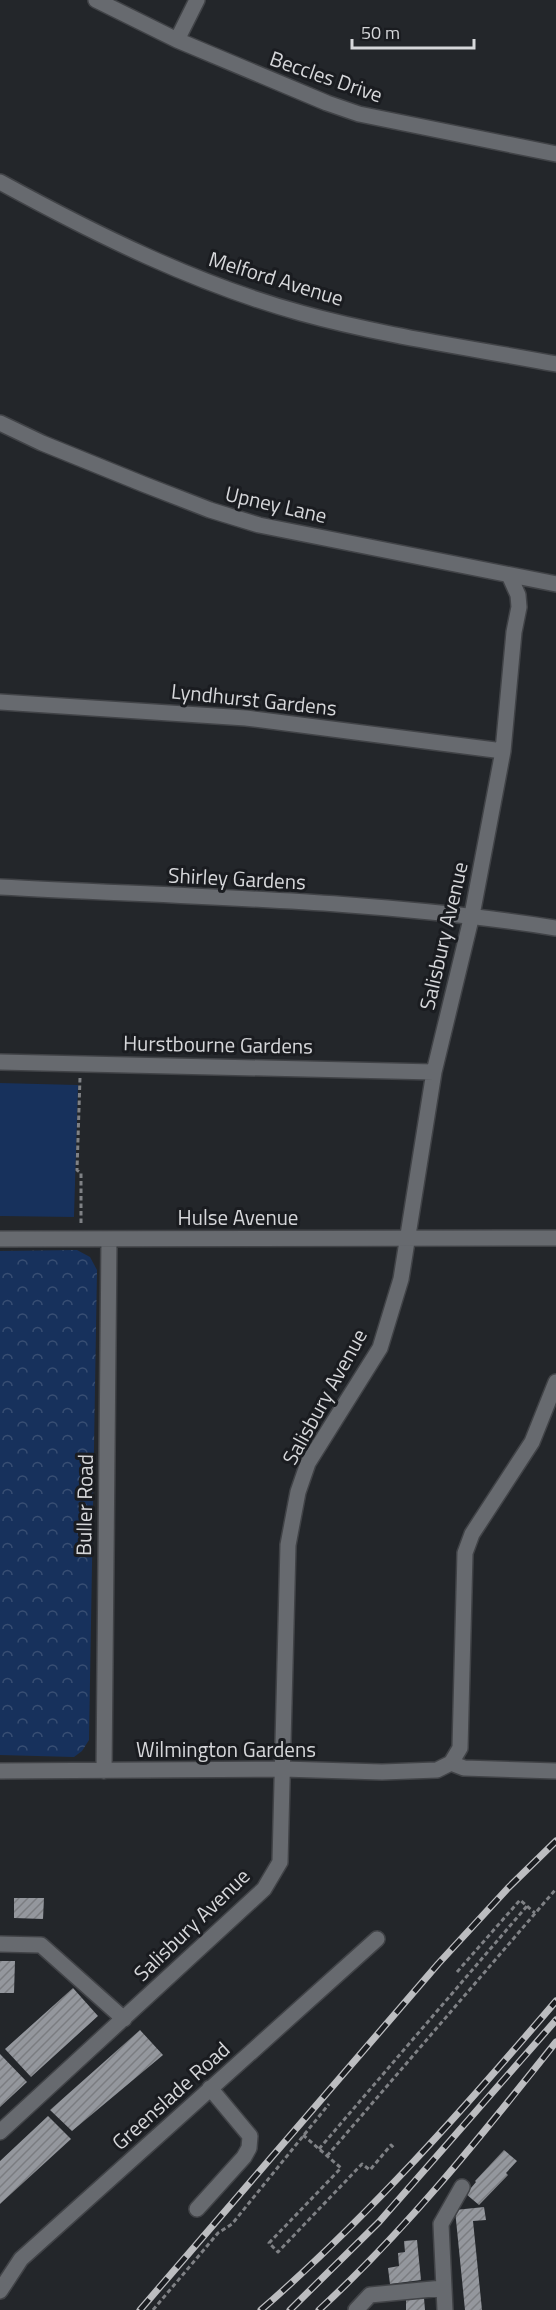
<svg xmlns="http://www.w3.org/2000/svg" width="556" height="2310" font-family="'Titillium Web',sans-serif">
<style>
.grass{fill:#17315c}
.park{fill:url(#park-crowns)}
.building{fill:url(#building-hatch)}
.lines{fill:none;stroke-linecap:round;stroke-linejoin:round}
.minor-casing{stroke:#414347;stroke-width:18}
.path{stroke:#7f8185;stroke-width:3;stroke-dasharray:4.5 3;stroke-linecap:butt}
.minor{stroke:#676a6f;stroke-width:15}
.rail-casing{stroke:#bcbdc0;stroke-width:7}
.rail{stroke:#1a1c20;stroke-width:4.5;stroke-dasharray:14;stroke-linecap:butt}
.labels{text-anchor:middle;stroke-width:6;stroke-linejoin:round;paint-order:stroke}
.street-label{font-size:21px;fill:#d6d7da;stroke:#1a1c20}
</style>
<defs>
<pattern id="park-crowns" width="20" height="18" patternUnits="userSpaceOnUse" patternTransform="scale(1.5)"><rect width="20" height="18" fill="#17315c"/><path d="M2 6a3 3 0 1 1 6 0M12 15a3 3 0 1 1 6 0" fill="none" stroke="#384e73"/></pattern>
<pattern id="building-hatch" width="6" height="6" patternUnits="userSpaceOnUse" patternTransform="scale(1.5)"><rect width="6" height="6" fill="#94979d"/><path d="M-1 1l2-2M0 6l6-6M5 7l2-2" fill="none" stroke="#7b7d81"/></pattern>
</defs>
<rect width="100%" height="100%" fill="#23262a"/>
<path class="grass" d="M0,1083l78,2 -4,132 -74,-1z"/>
<path class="park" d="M77,1250l13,7 7,13 -8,470 -7,11 -8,6 -74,-2v-504z"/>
<path class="building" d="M14,1898h30l-1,21 -29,-1z
M0,1961h15l-1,32h-14z
M73,1988l25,28 -67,61 -26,-28z
M140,2030l23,25 -91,76 -22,-21z
M0,2054l27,28 -27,25z
M48,2116l23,23 -71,65v-43z
M504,2150l13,11 -11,12 2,2 -29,30 -13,-11 10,-12 -1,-1z
M484,2207l2,13 -13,1 9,89h-17l-10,-100z
M417,2240l4,40 -31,4 -2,-16 11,-2 -1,-13 7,-1 -1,-11z
M424,2298l1,12h-19v-11z"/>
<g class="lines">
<g class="minor-casing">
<path id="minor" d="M96,0l81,40 150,63 32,11 197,40
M177,40l20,-40
M0,182c95,52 196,102 301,131 83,23 170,35 255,51
M0,423l42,20 101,41 67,26 49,15 297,59
M0,702l246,16 257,33
M0,887c185,10 373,12 556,41
M0,1062l434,10
M0,1239l556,-1
M451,1763l13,5 92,3
M0,1771l283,-2 99,3 55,-2 14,-7 9,-15 5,-195 7,-19 60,-92 24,-60
M104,1771l5,-531
M0,1944l41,1 83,74
M0,2132l264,-243 16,-27 8,-317 10,-53 10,-29 72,-115 21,-69 33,-207 38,-157 31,-164 11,-119 5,-25 -1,-12 -9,-20
M197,2209l47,-52 5,-9 1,-12 -40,-48
M0,2291l21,-32 356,-320
M356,2310l14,-15 73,-7
M445,2310l-4,-86 21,-37"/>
</g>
<path class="path" d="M80,1078l-3,92 4,3v51
M457,1972l63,-72 15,13
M303,2135l38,33 -72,75 9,9 84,-88 8,6 21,-25 4,4
M319,2149l208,-243
M327,2156l229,-267
M153,2310l65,-77 14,-9 97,-120"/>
<use href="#minor" class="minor"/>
<g class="rail-casing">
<path id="rail" d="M140,2310l298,-346 70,-76 48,-47
M261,2310c108,-94 202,-200 295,-309
M290,2310l89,-88 177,-202
M319,2310c88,-81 163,-175 237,-268"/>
</g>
<use href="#rail" class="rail"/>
</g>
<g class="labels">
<g class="street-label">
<text transform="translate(326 77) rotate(19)" y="7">Beccles Drive</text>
<text transform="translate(276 279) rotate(17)" y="7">Melford Avenue</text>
<text transform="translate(276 505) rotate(13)" y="7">Upney Lane</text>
<text transform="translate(254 700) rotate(6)" y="7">Lyndhurst Gardens</text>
<text transform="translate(237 879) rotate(3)" y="7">Shirley Gardens</text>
<text transform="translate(444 936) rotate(-77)" y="7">Salisbury Avenue</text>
<text transform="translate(218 1045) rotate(1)" y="7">Hurstbourne Gardens</text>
<text x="238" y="1225">Hulse Avenue</text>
<text transform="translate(325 1397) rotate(-61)" y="7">Salisbury Avenue</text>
<text transform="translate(85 1505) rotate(-89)" y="7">Buller Road</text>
<text x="226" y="1757">Wilmington Gardens</text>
<text transform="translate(192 1925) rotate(-44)" y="7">Salisbury Avenue</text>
<text transform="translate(171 2096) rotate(-42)" y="7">Greenslade Road</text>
</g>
</g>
<path d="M352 39v9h122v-9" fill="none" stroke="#d6d7da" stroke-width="3"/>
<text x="361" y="39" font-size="18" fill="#d6d7da" stroke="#1a1c20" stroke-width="4.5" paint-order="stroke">50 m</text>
</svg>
